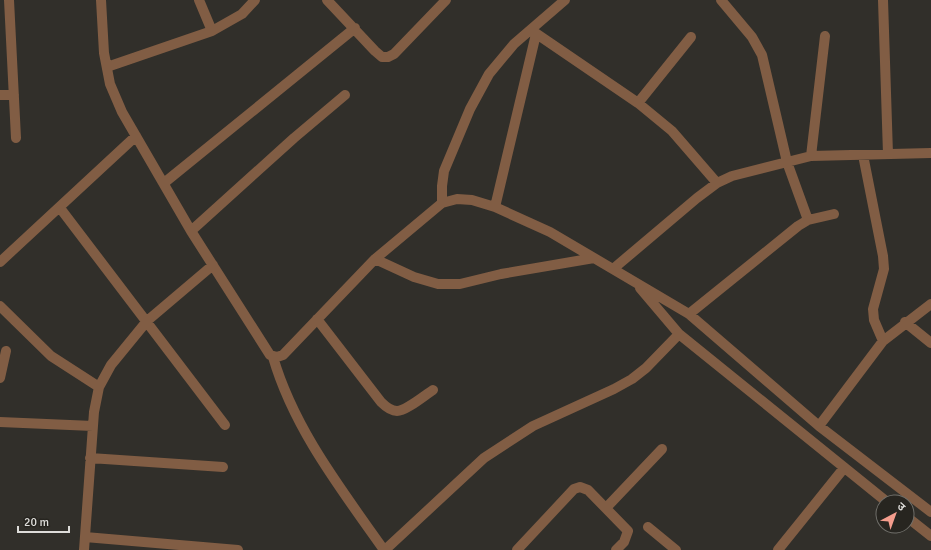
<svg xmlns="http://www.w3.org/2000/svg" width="931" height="550" font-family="Signika,'Noto Sans Devanagari',sans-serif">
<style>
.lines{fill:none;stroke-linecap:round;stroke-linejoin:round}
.minor{stroke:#815d44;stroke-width:10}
</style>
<rect width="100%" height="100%" fill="#312f2a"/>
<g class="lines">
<path class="minor" d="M9,0l7,138
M101,0l3,53 6,31 12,28 69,119 79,124 7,2 6,-2 92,-96 67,-56 15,-4 15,1 23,7 55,25 139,82 130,112 112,86
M199,0l13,31
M327,0l48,51 7,6h6l6,-3 52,-54
M721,0l31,37 10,18 25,107 21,58
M883,0l5,154
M531,30l107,73 34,28 45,52
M107,67l105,-36 30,-17 13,-14
M0,95h14
M638,103l53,-66
M863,155l20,101 1,13 -11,40 1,11 9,21
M811,156l14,-120
M164,183l191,-155
M442,203v-17l2,-15 26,-62 19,-35 25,-30 51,-44
M495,207l41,-173
M60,208l165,217
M191,231l103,-93 51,-43
M375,259l39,18 24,7h22l41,-10 93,-16
M0,262l136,-126
M613,269l84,-71 20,-15 15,-7 79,-20 120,-3
M640,288l39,46 208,168
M0,306l51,50 48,31
M689,314l109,-88 10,-6 26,-6
M317,319l64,83c4,4 10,9 16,9 9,0 28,-16 36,-21
M905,322l26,21
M273,357c21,72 68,132 111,193
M0,378l6,-27
M0,422l93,4
M819,426l64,-85 48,-37
M90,458l133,9
M606,508l56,-59
M907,517l24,19
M648,527l28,23
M85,537l153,13
M84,550l10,-138 5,-25 12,-22 36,-44 66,-56
M385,550l99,-92 49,-32 81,-37 18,-10 14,-11 33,-34
M517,550l57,-61 6,-2 8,3 40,41 -4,11 -8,8
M778,550l66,-82"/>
</g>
<g transform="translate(895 514) rotate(41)"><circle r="19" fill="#272520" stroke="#706f6a"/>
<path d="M0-3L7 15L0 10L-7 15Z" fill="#f49d8d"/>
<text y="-6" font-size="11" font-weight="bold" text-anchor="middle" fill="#deddda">उ</text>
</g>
<path d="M18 526v6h51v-6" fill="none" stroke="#deddda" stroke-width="2"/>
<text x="24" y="526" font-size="12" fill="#deddda" stroke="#272520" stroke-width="3" paint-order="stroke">20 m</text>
</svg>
